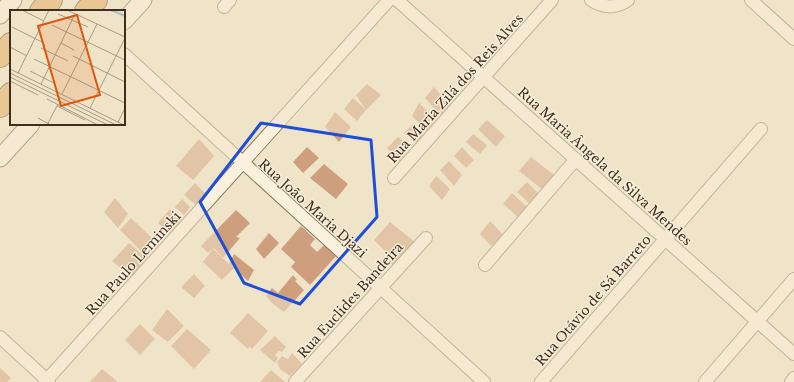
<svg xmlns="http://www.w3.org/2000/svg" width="794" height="382" font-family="'Libre Baskerville',serif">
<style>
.building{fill:#cf9f7d}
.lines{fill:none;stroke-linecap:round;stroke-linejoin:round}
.street-casing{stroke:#8d765c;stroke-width:14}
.secondary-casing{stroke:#6f573f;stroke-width:19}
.highway-casing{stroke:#5b4430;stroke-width:24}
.street{stroke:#faf1dc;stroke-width:12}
.secondary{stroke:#faf1dc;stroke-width:17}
.highway{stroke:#e0a458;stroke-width:22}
.marked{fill:none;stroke:#1d4ed8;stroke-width:3;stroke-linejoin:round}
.labels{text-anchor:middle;stroke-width:3;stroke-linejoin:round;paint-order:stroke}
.street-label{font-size:13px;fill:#3d2e20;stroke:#f7eed8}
.inset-river{fill:none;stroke:#a9c4bc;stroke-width:2}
.inset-road{fill:none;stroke:#a89b85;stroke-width:1}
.view{fill:#df570d;fill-opacity:0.15;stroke:#df570d;stroke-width:2}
.inset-edge{fill:none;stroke:#3d2e20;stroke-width:2}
</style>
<rect width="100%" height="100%" fill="#f0e4c8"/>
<path class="building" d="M367,84l14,11 -15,15 -10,-15z
M434,87l16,18 -10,10 -15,-17z
M353,98l13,12 -9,11 -13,-12z
M419,103l17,16 -9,12 -15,-15z
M335,112l16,15 -12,15 -14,-15z
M487,120l18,16 -9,11 -18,-18z
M413,124l11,12 -7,8 -13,-11z
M473,134l14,11 -7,9 -14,-12z
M398,137l12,9 -11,16 -12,-14z
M199,139l15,17 -21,24 -17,-14z
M307,147l12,11 -16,15 -10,-11z
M462,147l12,13 -8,8 -12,-12z
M531,157l23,18 -11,15 -24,-19z
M449,161l13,14 -8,11 -14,-16z
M324,164l24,20 -12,15 -26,-21z
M436,176l14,13 -8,11 -13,-14z
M527,182l11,11 -9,10 -12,-11z
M195,183l13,13 -6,6 -6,3 -12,-10z
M512,193l15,14 -9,10 -15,-13z
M115,198l13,16 -10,14 -14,-16z
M182,199l8,8 -6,8 -9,-8z
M170,209l15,12 -13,15 -14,-13z
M236,210l14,13 -14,14 4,1 -17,20 -9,-10 -1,1 16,15 5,-10 20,16 -6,11 -14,-13 -12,12 -19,-18 10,-13 -5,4 -7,-7z
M131,218l22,21 -11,13 -22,-22z
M490,221l13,14 -12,11 -11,-12z
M390,222l26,21 -21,24 -7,-6 -2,-9 -12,-12z
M301,226l14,13 -5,6 7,7 9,-9 12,11 -28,31 -19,-18 4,-5 -14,-13z
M269,233l10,10 -15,16 -8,-10z
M129,243l17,15 -14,19 -20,-16z
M194,274l11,12 -11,12 -13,-11z
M293,275l4,5 -2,1 9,9 -20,22 -12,-9 -6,-7 6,-8 6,5z
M167,309l17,17 -16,16 -16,-12z
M248,313l20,18 -16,18 -3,-3 -1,3 -18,-16z
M140,324l15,15 -15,16 -15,-15z
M187,329l24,21 -17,19 -23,-23z
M275,336l11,11 -4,5 -3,-1 -4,4 3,3 -3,5 -15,-13z
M292,353l10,11 -12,12 -10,-7 -3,-7 5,-6 6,3z
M0,368l11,10 -4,4h-7z
M102,369l15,12 -1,1h-26z
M271,370l14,12h-25z"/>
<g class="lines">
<g class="street-casing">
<path id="street" d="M397,0l397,354
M591,0c12,8 25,9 37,0
M751,0l43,39
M224,7l6,-7
M124,54l360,328
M394,178l158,-178
M485,265l91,-106
M0,337l49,45
M45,382l344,-382
M295,382l131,-144
M541,382l220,-253
M705,382l89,-103
M791,382l3,-4"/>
</g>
<g class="secondary-casing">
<path id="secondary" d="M0,15l13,-15
M124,21l19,-21
M0,158l31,-34"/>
</g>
<g class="highway-casing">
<path id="highway" d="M41,11l10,-11
M86,11l10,-11
M0,56l11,-12
M0,106l11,-12"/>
</g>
<use href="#street" class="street"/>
<use href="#secondary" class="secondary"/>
<use href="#highway" class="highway"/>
</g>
<path d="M0 0H794V382H0ZM261,123l110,17 6,77 -77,87 -56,-21 -44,-81z" fill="#f0e4c8" fill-opacity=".55" fill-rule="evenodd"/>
<path class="marked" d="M261,123l110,17 6,77 -77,87 -56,-21 -44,-81z"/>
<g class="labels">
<g class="street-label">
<text transform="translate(455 88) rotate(-48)" y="5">Rua Maria Zilá dos Reis Alves</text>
<text transform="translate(605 166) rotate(42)" y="5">Rua Maria Ângela da Silva Mendes</text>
<text transform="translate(313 208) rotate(42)" y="5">Rua João Maria Djazi</text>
<text transform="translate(133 263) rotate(-48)" y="5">Rua Paulo Leminski</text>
<text transform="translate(350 300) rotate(-48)" y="5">Rua Euclides Bandeira</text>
<text transform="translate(593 300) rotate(-49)" y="5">Rua Otávio de Sá Barreto</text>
</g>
</g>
<g transform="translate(10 10)">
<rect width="115" height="115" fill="#f0e4c8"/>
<path class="inset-river" d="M101,0l14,6"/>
<path class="inset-road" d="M12,0l22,11M57,0l58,27M48,4l30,13M42,15l73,35M2,17l30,15 3,3 -2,4M51,33l13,7M0,37l17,9M31,38l27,13M63,46l52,26M24,49l91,44M0,59l114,56M20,61l26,13M0,63l106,52M8,63l31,-63M0,67l98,48M0,71l28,14M31,74l34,-70M52,84l35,-70M37,89l51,26M47,96l28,14M80,98l35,-70M28,108l13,7M108,112l7,-14M37,115l11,-21"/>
<path class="view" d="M67,5l23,80 -39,11 -23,-80z"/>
<rect width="115" height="115" class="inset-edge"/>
</g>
</svg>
